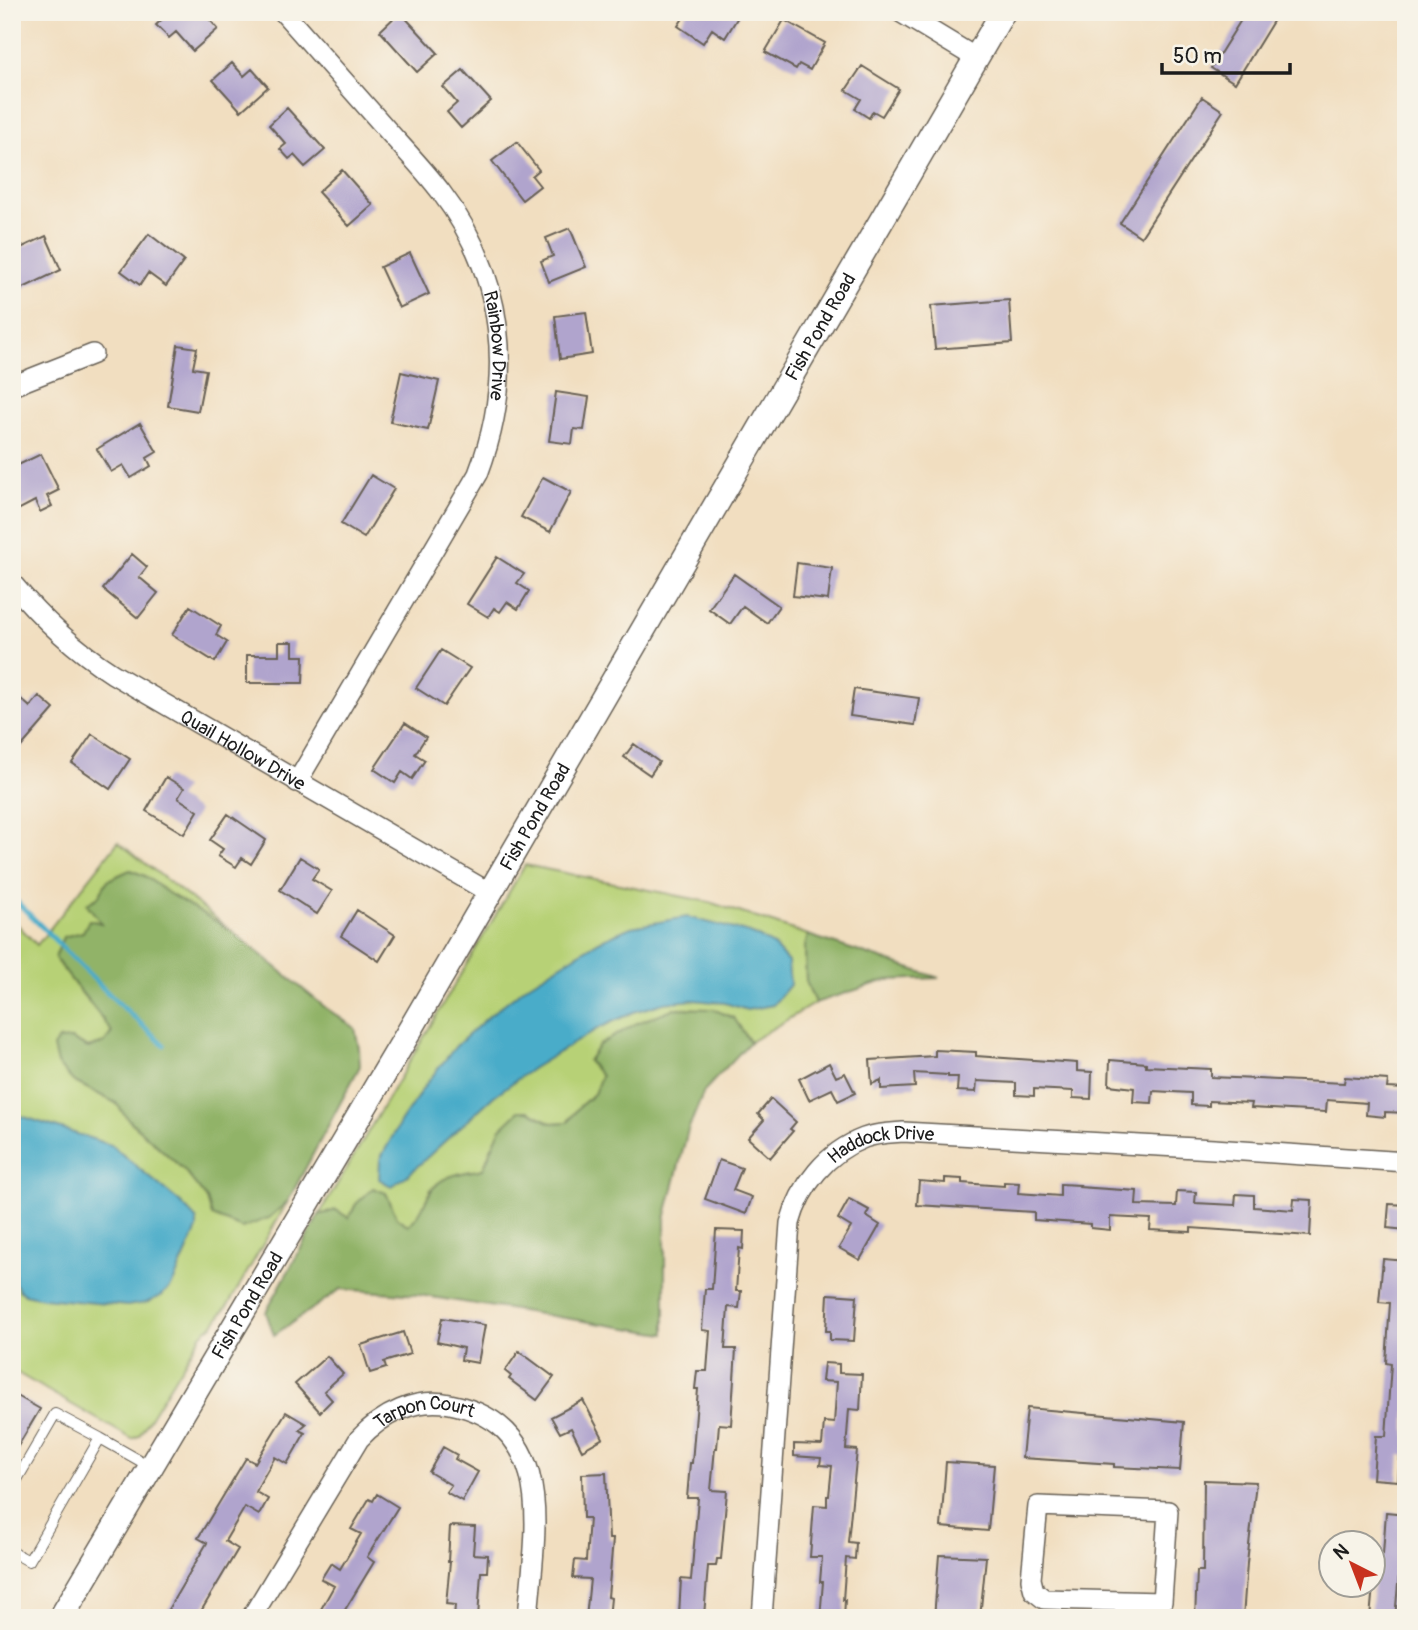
<svg xmlns="http://www.w3.org/2000/svg" width="1418" height="1630" font-family="Pangolin,sans-serif">
<style>
.green{fill:#b7d176;stroke:#6a7649;stroke-width:2}
.forest{fill:#91b367;stroke:#566842;stroke-width:2}
.water{fill:#4aacc9;stroke:#336472;stroke-width:2}
.lines{fill:none;stroke-linecap:round;stroke-linejoin:round}
.stream{stroke:#4aacc9;stroke-width:5}
.building{fill:#b0a4cd}
.service-casing{stroke:#676055;stroke-width:12}
.minor-casing{stroke:#676055;stroke-width:22}
.tertiary-casing{stroke:#676055;stroke-width:27}
.service{stroke:#fff;stroke-width:10}
.minor{stroke:#fff;stroke-width:19}
.tertiary{stroke:#fff;stroke-width:24}
.labels{text-anchor:middle;stroke-width:7;stroke-linejoin:round;paint-order:stroke}
.street-label{font-size:19px;fill:#1c1c1c;stroke:#f7f3e8}
</style>
<rect width="100%" height="100%" fill="#f7f3e8"/>
<filter id="ink" filterUnits="userSpaceOnUse"><feTurbulence type="fractalNoise" baseFrequency=".0143" numOctaves="2"/><feDisplacementMap in="SourceGraphic" scale="14" xChannelSelector="R" yChannelSelector="G"/><feConvolveMatrix kernelMatrix="1 2 1 2 8 2 1 2 1" color-interpolation-filters="sRGB"/></filter>
<filter id="wash" filterUnits="userSpaceOnUse"><feTurbulence type="fractalNoise" baseFrequency=".00686" numOctaves="4" result="noise"/><feDisplacementMap in="SourceGraphic" scale="28" xChannelSelector="R" yChannelSelector="G"/><feGaussianBlur stdDeviation="1.57" result="paint"/><feColorMatrix in="noise" values="0 0 0 0 0 0 0 0 0 0 0 0 0 0 0 0 0 1.4 0 .05"/><feComposite in="paint" operator="in"/></filter>
<g filter="url(#wash)">
<rect width="100%" height="100%" fill="#f1dec0"/>
<path class="green" d="M118,842l114,89 -64,-38 -23,-17 -15,-6 -22,10 -10,17 4,26 -19,9 -20,5 -8,21c18,26 38,48 57,73l-7,12 -17,5 -17,-9 2,42 43,22 13,17 55,50 23,29 62,19 19,-17 -58,101 -16,22 -12,10 -63,102 -7,3 -120,-69v-451l25,26z
M525,865l184,37 99,33 -3,12 1,34 9,22 -65,39 -17,-24 -145,43 14,15 -8,18 -15,13 -12,15 -16,1 -22,-12 -38,37 -8,22 -17,2 -35,17 -12,27 -11,9 -11,-7 -11,-25 -30,11 -7,14 -13,-8 -17,5z"/>
<path class="forest" d="M130,870l15,6 23,17 64,38 94,77 29,20 4,20 1,18 -72,135 -19,17 -27,10 -30,-12 -5,-17 -23,-29 -55,-50 -13,-17 -43,-22 -16,-17 -4,-17 5,-7 13,-1 17,9 17,-5 7,-11c-18,-26 -39,-48 -57,-74l8,-21 20,-5 6,-12 12,3 -14,-19 11,-7 10,-17z
M808,935l131,43 -52,2 -72,23 -9,-22 -1,-34z
M675,1008l38,1 21,9 16,24 -46,49 -16,39 -23,89v115l-246,-39 -78,-6 -67,46 -8,-23 53,-97 17,-5 13,8 7,-14 17,-16 13,5 11,25 11,7c13,-10 14,-18 22,-32 10,-19 34,-20 53,-24l17,-40 19,-18h10l22,12 17,-1 11,-15 15,-13 7,-18 -13,-15 11,-16 38,-22z"/>
<path class="water" d="M687,917l63,16 22,11 16,18 2,23 -17,20 -26,5 -22,-7 -32,-3 -29,3 -30,9 -35,16 -66,40 -39,28 -86,79 -17,11 -12,-7 1,-20 21,-38 25,-37 30,-38 33,-30 39,-31 71,-44 32,-14z
M12,1113l99,32 71,59 15,16v9l-23,52 -4,7 -11,9 -13,6 -19,3 -84,-8 -19,-4 -4,-3 -5,-8v-20l-3,-24z"/>
<g class="lines">
<path class="stream" d="M12,897l100,100 52,48"/>
</g>
<g id="blocks">
<path class="building" d="M170,12h33l15,17 -25,22 -17,-19 -7,6 -13,-13z
M400,12l38,41 -21,19 -37,-41z
M687,12h54l-16,26 -13,-9 -9,14 -25,-17z
M1246,12h20l9,6 -40,65 -24,-15z
M784,20l41,23 -15,27 -11,-6 -3,5 -31,-17z
M232,63l12,13 8,-7 16,18 -27,24 -28,-31z
M862,66l37,23 -17,27 -9,-5 -4,7 -14,-9 6,-10 -15,-9z
M463,70l28,31 -30,27 -14,-16 10,-9 -14,-16z
M1202,97l21,14 -82,126 -21,-14z
M287,108l38,42 -20,17 -11,-12 -5,4 -9,-10 6,-5 -17,-19z
M517,142l22,28 -7,6 8,10 -18,14 -30,-39z
M342,170l31,35 -24,21 -31,-34z
M570,228l16,39 -37,15 -8,-21 12,-5 -7,-18z
M149,234l35,27 -18,25 -18,-13 -8,12 -19,-14z
M46,236l15,34 -44,21 -5,-10v-29z
M410,253l19,41 -30,14 -19,-41z
M1009,300l3,43 -77,6 -4,-43z
M586,312l6,42 -32,5 -5,-43z
M178,345l19,3 -4,20 13,2 -8,41 -30,-5z
M401,372l38,9 -11,49 -38,-8z
M556,392l33,5 -5,33 -10,-1 -2,15 -23,-3z
M140,423l17,29 -10,6 4,8 -20,12 -8,-13 -12,7 -14,-23z
M41,454l18,36 -12,6 5,10 -12,6 -5,-11 -19,10 -4,-8v-35z
M371,475l23,14 -30,49 -23,-14z
M543,477l28,15 -21,40 -29,-15z
M132,554l15,13 -8,10 19,16 -20,25 -35,-29z
M497,557l27,17 -7,9 12,8 -11,18 -11,-7 -7,10 -6,-4 -6,9 -21,-13z
M797,563l35,5 -4,32 -35,-4z
M734,574l45,32 -12,17 -24,-17 -13,18 -21,-15z
M190,606l31,20 -5,9 11,7 -12,20 -43,-27z
M279,642h14v14h11l-1,27h-56v-28h32z
M441,650l29,18 -26,38 -28,-18z
M854,689l65,9 -4,27 -65,-9z
M12,691l18,16 9,-11 15,13 -33,38 -9,-8z
M405,723l21,14 -11,17 10,6 -13,19 -10,-7 -7,11 -21,-14z
M92,734l38,25 -20,30 -38,-26z
M634,744l25,18 -9,13 -26,-18z
M166,777l18,11 -6,10 20,13 -14,23 -38,-23z
M228,814l38,26 -15,24 -9,-6 -6,9 -18,-11 5,-7 -13,-9z
M300,857l19,12 -7,10 20,12 -15,23 -37,-24z
M357,910l38,25 -16,26 -38,-25z
M935,1050l41,2v4l101,7v8l15,1 -1,27 -18,-1v-7l-39,-2v7l-18,-1v-12l-39,-2 -1,11 -19,-1 1,-14h-10v-2l-34,-2 1,14 -34,2v-9l-9,4 -2,-24 65,-4z
M1110,1060l36,3v3l65,3v8l133,6 1,-6 43,3 -1,8 19,1v24l-21,-1v5l-19,-2 1,-12 -40,-3 -1,12 -75,-4 1,-5 -43,-2v5l-18,-1v-12l-38,-2 -1,12 -19,-1 1,-14 -25,-3z
M829,1063l7,14 9,-4 10,20 -17,8 -6,-12 -23,11 -10,-21z
M771,1099l25,23 -6,7 3,2 -23,27 -22,-20 16,-18 -6,-6z
M719,1160l23,8 -9,22 19,7 -6,17 -41,-15z
M945,1178l17,1v4l42,3v-4l15,1 -1,10 42,3v-12l20,1 -1,2 58,4 -1,14 40,1 1,-15 19,1 -1,11 40,2 1,-11 18,1v12l39,3 1,-11 18,1 -2,36 -119,-8v4l-41,-2 1,-11 -41,-2v13l-19,-2v-4l-57,-4v-8l-117,-7 2,-24 26,2z
M849,1199l20,11 -3,6 14,9 -20,35 -21,-12 12,-21 -13,-8z
M1389,1204l17,1v25l-19,-2z
M716,1230l28,1 -1,18 -4,-1 -3,43h5l-2,17 -11,-1 -3,42h11l-5,76 -12,-1 -2,24h-2l-4,42 16,1 -6,68h-4l-1,7h-8l-4,50 -25,-1 2,-36 10,1 7,-82h-11l3,-35h2l6,-74h-3l2,-18h10l3,-40 -8,-1 3,-41h7z
M1383,1259l23,2v195l-6,-1 -2,26 -25,-2 3,-43h10l5,-72 -5,-1 4,-60 -11,-1z
M828,1294l29,2 -3,45 -24,-1v-9h-4z
M442,1318l43,7 -7,38 -17,-3 2,-12 -26,-6z
M403,1332l7,22 -26,8 2,6 -16,5 -9,-28z
M519,1351l35,26 -17,23 -28,-21 2,-3 -6,-5z
M327,1356l16,18 -19,17 8,9 -12,12 -25,-28z
M824,1363l15,1v9l23,1 -2,36 -11,-1 -3,40 11,1 -9,92 8,1 -1,16 -9,-1 -3,42h2l-1,18h-24l3,-36h-3l2,-25h-12l4,-52 13,1v-10h2l3,-30 -12,-1 1,-7 -27,-2v-12l28,1 2,-23 10,1 3,-41 -15,-1z
M12,1393l28,16 -28,47z
M583,1400l20,38 -21,12 -11,-22 -11,5 -9,-16z
M1027,1408l157,14 -4,48 -66,-3v-3l-92,-6z
M286,1412l20,12 -7,6 6,3 -18,31 -12,-7 -15,26 -4,9 12,7 -9,16 -14,-8 -20,34 13,8 -41,69h-34l44,-75 -9,-5 48,-80 9,5z
M443,1447l14,8 -2,4 23,13 -16,29 -16,-9 5,-7 -22,-13z
M946,1462l48,3 -6,66 -47,-4z
M606,1473l3,66h4l-5,58 3,1 -2,20h-23l4,-39 -17,-1 2,-18 11,1 3,-43h-6l-1,-44z
M1204,1480l52,2 -9,81 -4,55h-48l2,-47h6z
M377,1494l21,13 -31,50 7,5 -34,56h-24l18,-32 -13,-7 10,-16 9,6 21,-35 -10,-5 18,-30 4,2z
M1386,1512l20,2v60l-7,-1 -4,45h-25l6,-65 7,1z
M450,1526l25,1 -2,27 15,1 -1,17h-6l-3,46h-24l1,-13 -9,-1 4,-42h-2z
M939,1555l47,2 -6,61h-46z"/>
</g>
</g>
<g filter="url(#ink)">
<use href="#blocks" fill-opacity="0" stroke="#676055" stroke-width="2"/>
<g class="lines">
<g class="service-casing">
<path id="service" d="M100,1438l51,29
M12,1488l43,-74 45,24 -71,123 -17,-9"/>
</g>
<g class="minor-casing">
<g id="minor">
<path id="s1" d="M283,12c33,37 66,75 99,112 19,22 41,44 59,68 64,84 74,185 37,282l-181,308"/>
<path d="M900,12l76,46"/>
<path d="M12,386l81,-32"/>
<path id="s2" d="M12,583c30,36 62,66 101,91l377,219"/>
<path d="M1038,1506l130,5 -6,91 -118,-3 -10,-8 -3,-12z"/>
<path id="s3" d="M251,1618l108,-179c23,-25 57,-42 91,-35 110,22 84,131 78,214"/>
<path id="s4" d="M762,1618l28,-395c10,-37 37,-71 74,-85 13,-5 26,-5 39,-6l311,17 192,13"/>
</g>
</g>
<g class="tertiary-casing">
<g id="tertiary">
<path id="s5" d="M61,1618l342,-576 600,-1030"/>
</g>
</g>
<use href="#service" class="service"/>
<use href="#minor" class="minor"/>
<use href="#tertiary" class="tertiary"/>
</g>
</g>
<g class="labels">
<g class="street-label">
<text dy="7" stroke="none"><textPath href="#s5" startOffset="1498">Fish Pond Road</textPath></text>
<text dy="7" stroke="none"><textPath href="#s1" startOffset="406">Rainbow Drive</textPath></text>
<text dy="7" stroke="none"><textPath href="#s2" startOffset="287">Quail Hollow Drive</textPath></text>
<text dy="7" stroke="none"><textPath href="#s5" startOffset="931">Fish Pond Road</textPath></text>
<text dy="7" stroke="none"><textPath href="#s4" startOffset="528">Haddock Drive</textPath></text>
<text dy="7" stroke="none"><textPath href="#s5" startOffset="364">Fish Pond Road</textPath></text>
<text dy="7" stroke="none"><textPath href="#s3" startOffset="284">Tarpon Court</textPath></text>
</g>
</g>
<rect width="1418" height="1630" fill="none" stroke="#f7f3e8" stroke-width="42"/>
<g transform="translate(1352 1564) rotate(318)"><circle r="33" fill="#f7f3e8" stroke="#9f9d96" stroke-width="2"/>
<path d="M0-5L12 26L0 18L-12 26Z" fill="#c8321e"/>
<text y="-10" font-size="19" font-weight="bold" text-anchor="middle" fill="#1c1c1c">N</text>
</g>
<path d="M1162 63v10h128v-10" fill="none" stroke="#1c1c1c" stroke-width="3.5"/>
<text x="1173" y="63" font-size="21" fill="#1c1c1c" stroke="#f7f3e8" stroke-width="5" paint-order="stroke">50 m</text>
</svg>
